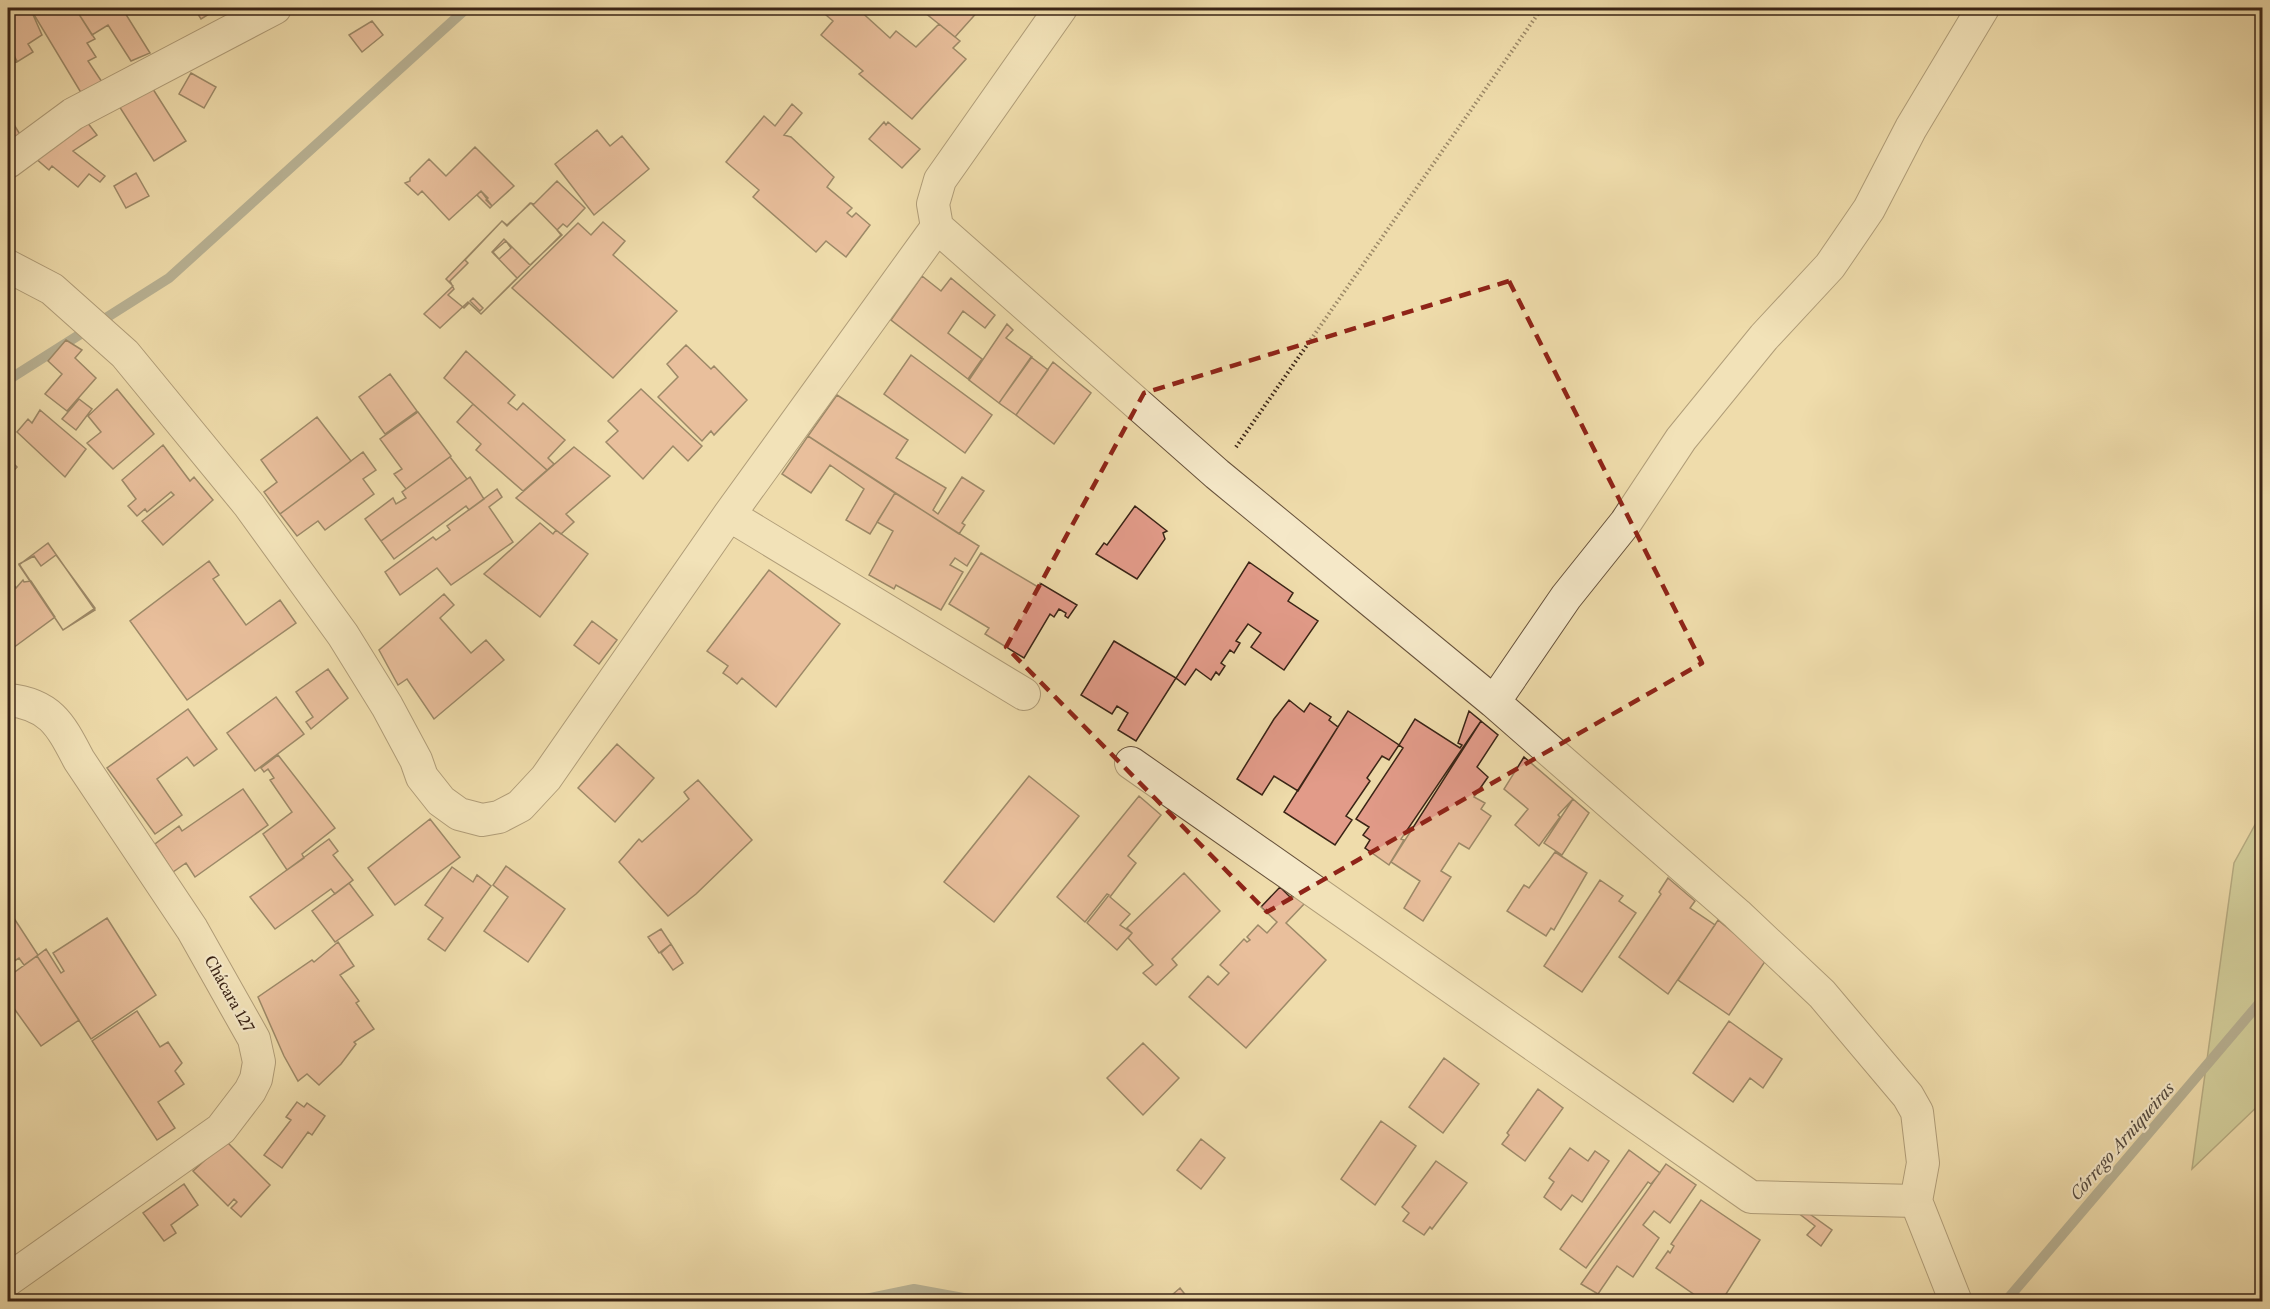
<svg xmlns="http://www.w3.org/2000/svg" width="2270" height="1309" font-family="'Libre Caslon Text',serif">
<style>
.green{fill:#b3c28d;stroke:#767352;stroke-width:1.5}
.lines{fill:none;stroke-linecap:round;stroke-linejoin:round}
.stream{stroke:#777d75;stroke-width:10}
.building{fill:#e29b89;stroke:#3a2416;stroke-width:1.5;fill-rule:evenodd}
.street-casing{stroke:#67523b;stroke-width:34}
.path{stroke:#3a2416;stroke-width:4;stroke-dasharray:1.5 3;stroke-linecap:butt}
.street{stroke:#f5e8c8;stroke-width:32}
.marked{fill:none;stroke:#8f2418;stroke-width:4.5;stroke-dasharray:12 8;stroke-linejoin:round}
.labels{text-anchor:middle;stroke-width:4.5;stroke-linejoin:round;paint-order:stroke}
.street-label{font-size:15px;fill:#3a2416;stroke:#f5e8c8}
.water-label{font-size:16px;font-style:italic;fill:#53493e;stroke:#f5e8c8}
</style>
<rect width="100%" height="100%" fill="#efdcab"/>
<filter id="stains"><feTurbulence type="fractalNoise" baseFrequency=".00333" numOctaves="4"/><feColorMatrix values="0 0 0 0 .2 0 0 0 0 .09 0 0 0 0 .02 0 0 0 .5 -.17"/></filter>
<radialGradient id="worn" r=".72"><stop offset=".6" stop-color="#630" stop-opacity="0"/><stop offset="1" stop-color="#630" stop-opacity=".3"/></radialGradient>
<path class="green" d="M2262,812v290l-70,67 42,-306z"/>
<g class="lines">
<path class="stream" d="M8,380l161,-102 298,-270
M851,1302l63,-13 71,13
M2005,1302l257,-302"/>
</g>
<path class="building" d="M8,8h22l12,27 -14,9 5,8 -16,10 -9,-20z
M30,8h45l20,31 -8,4 9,14 -8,4 16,24 -21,11z
M75,8h47l28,45 -19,8 -23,-36 -16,10z
M122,8h13l-9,6z
M194,8h25l-18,11z
M833,8h24l33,30 6,-7 20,16 23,-23 21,17 -7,7 13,11 -54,60 -53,-45 4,-3 -42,-36 12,-14 -7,-6z
M919,8h62l-26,29z
M372,21l11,14 -21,17 -13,-17z
M8,46l9,15 -9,6z
M191,73l25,14 -12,21 -25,-14z
M151,86l35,55 -32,20 -35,-55z
M792,104l10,9 -18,22 7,2 43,40 -7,10 25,21 -5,5 5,4 4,-4 14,12 -24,32 -20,-16 -10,11 -63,-55 6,-7 -33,-28 38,-46 11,10z
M8,115l13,21 -13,8z
M87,122l10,13 -24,16 32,25 -5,6 -11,-8 -11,13 -26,-21 -3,4 -15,-13z
M884,122l2,3 2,-3 32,27 -18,19 -33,-29z
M597,130l13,16 12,-10 27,33 -55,46 -39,-51z
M475,147l39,39 -22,20 -11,-15 -32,29 -27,-29 -4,4 -13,-12 5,-2v-3l19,-19 17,17z
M136,173l13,23 -23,12 -12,-22z
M557,181l28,27 -18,19 -4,-3 -6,6 4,5 -80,79 -12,-11 -5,5 -16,-13 6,-6 -4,-8 18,-18 -3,-3 37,-39 5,5 23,-23 4,1zM506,241l5,7 -12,11 -6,-7z
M481,191l7,7 -2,2 6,6 -2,2 -13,-13z
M531,203l31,32 -32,30 -26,-26 -12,13 25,26 -36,36 -13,-12 -28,26 -16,-14 29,-28 -7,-7 56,-58 5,4zM473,298l10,10 -3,3 -10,-10z
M603,222l22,19 -12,14 64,56 -64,67 -101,-90 66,-65 13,12z
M922,276l19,15 10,-13 44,37 -10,13 -22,-17 -15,22 34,26 -14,20 -77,-59z
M1007,324l6,6 -7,8 26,19 -33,46 -30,-23z
M66,340l16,10 -7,8 21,20 -29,33 -22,-17 17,-20 -14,-13z
M686,345l25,24 3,-3 33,34 -33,35 -3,-4 -9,10 -44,-44 20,-20 -11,-13z
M466,351l49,44 -7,8 9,7 6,-7 42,37 -17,18 6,6 -7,6 -103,-92z
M911,355l81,60 -27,38 -81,-59z
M1031,357l17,13 -32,45 -17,-12z
M1053,362l38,31 -37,51 -38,-29z
M390,374l27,37 -32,23 -26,-37z
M117,389l37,45 -41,35 -26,-26 14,-11 -13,-16z
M641,389l61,57 -14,15 -15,-15 -30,33 -37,-37 12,-11 -10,-10z
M837,395l71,45 -12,18 50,30 -13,22 5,4 24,-37 22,14 -22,32 3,2 -6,9 -151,-98z
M79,399l13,10 -16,21 -14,-11z
M473,404l74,66 -24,21 -47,-41 5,-6 -24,-22z
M40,410l46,39 -21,28 -48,-45 11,-13 4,4z
M418,412l33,44 -45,33 -12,-15 8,-5 -22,-30z
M317,417l34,44 -71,53 -16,-22 13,-10 -16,-22z
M808,436l87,57 -25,41 -24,-14 18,-31 -34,-24 -19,28 -29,-19z
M163,445l27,36 4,-4 19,23 -50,45 -21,-24 32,-26 -3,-3 -24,20 -2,-3 -8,7 -9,-10 8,-7 -14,-19z
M574,447l36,29 -44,38 8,8 -13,12 -45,-36z
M363,452l13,18 -13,9 11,15 -49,36 -7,-9 -21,15 -17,-22z
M450,457l17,22 -86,62 -16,-22 28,-21 3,6 10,-6 -4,-6z
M8,458l9,9 -9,10z
M470,477l14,22 -15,11 -3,-4 -72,53 -13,-18z
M497,489l5,8 -13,10 24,35 -62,43 -14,-17 -37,27 -15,-23 48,-35 3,3 14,-10 -3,-4z
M895,493l84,53 -12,20 -12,-8 -5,7 13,7 -22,38 -45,-25 -2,4 -25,-14 24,-44 -16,-9z
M1135,506l32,25 -4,2 2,6 -28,40 -41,-25 8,-11 3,2z
M540,523l13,11 3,-4 32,24 -48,63 -56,-43z
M48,543l47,67 -32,20 -44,-65z
M981,553l57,34 2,-4 37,22 -9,13 -3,-2 1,-3 -7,-4 -5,8 -4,-3 -26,44 -39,-24 4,-6 -40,-24z
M56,555l39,53 -32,22 -44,-66 15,-8 7,10z
M209,561l10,14 -6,4 33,46 34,-25 16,23 -109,77 -57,-79z
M1249,562l44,31 -5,8 30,20 -34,49 -33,-23 10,-14 -13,-9 -12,17 4,2 -6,10 -4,-3 -9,13 4,3 -6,9 -3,-3 -5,8 -15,-11 -11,16 -9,-7z
M769,570l71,54 -64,83 -34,-29 -5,6 -7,-6 -7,-5 5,-7 -21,-15z
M8,576l8,12 7,-8 1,2 7,-1 24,36 -42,31 -5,-8z
M444,594l10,11 -14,13 31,35 15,-13 18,20 -70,59 -27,-40 -9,6 -19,-35z
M592,621l25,19 -18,24 -25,-19z
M1114,641l62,37 -40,63 -18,-11 10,-17 -11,-7 -5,8 -31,-19z
M328,669l20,29 -37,31 -5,-7 7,-5 -17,-25z
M276,697l28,37 -49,37 -28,-38z
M1289,700l15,12 6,-9 21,14 -2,3 9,7 -40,64 -24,-15 -12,19 -25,-16 37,-60z
M188,709l29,40 -23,17 -7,-9 -30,22 25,36 -27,19 -48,-66z
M1348,711l51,34 -10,15 -7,-4 -15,22 3,3 -24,35 6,4 -17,25 -51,-33z
M1469,711l12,10 -80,118 3,1 -15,25 -24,-17 5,-8 -7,-5 6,-8 -13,-8 47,-71 -4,-3 16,-26 45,29 2,-3 -4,-2z
M1481,721l17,14 -21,32 11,10 -14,20 11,6 -4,6 10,7 -22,33 -10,-6 -18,28 10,6 -28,44 -19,-13 16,-27 -29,-19z
M617,744l37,34 -39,44 -37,-34z
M278,755l57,73 -33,26 2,4 -17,12 -24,-36 29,-22 -22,-32 4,-2 -6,-9 -4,3 -3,-4z
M1524,757l49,42 -15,16 2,2 -21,29 -24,-21 13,-16 -24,-20z
M1029,776l50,40 -85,106 -50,-40z
M698,780l54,60 -56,54 -28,22 -49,-54 20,-23 3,3 47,-43 -5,-7z
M243,789l25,36 -73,52 -9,-14 -13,9 -18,-28 24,-18 3,5z
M1139,796l22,19 -33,41 8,7 -26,34 20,17 -10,11 12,8 -15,17 -30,-27 22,-28 -2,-1 -22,28 -28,-25z
M1573,799l16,14 -27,42 -18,-12z
M430,819l30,38 -65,48 -27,-37z
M329,839l9,12 -5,4 20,25 -18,14 -4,-5 -56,40 -25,-32z
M1555,852l32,21 -33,57 -3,-2 -5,8 -39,-25 17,-26 5,3z
M506,866l59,43 -37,53 -44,-31 24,-34 -15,-12z
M452,867l21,15 4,-7 14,11 -46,65 -17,-12 15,-21 -18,-13z
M1184,873l36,38 -48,48 5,6 -21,20 -13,-12 10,-8 -25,-27 4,-5 -5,-5z
M1668,878l27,23 -5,7 25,17 -47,69 -49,-37 42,-63 -2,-2z
M1600,880l23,16 -4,5 17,12 -54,79 -38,-26z
M349,883l24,32 -38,27 -23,-31z
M1280,887l12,12 4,-5 9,9 -19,20 40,37 -80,88 -57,-51 19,-21 10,9 11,-12 -9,-8 24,-26 3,3 3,-2 -3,-3 11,-12 9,8 10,-11 -16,-15z
M8,909l30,46 -14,10 -5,-7 -11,7z
M107,918l49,77 -65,44 -54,-83 9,-7 15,24 3,-2 -11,-18z
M1718,920l48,40 -37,55 -51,-35z
M661,929l10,15 -12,9 -11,-16z
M338,942l16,24 -14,9 19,26 -3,2 18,26 -20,13 2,2 -15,20 -22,21 -12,-11 -9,7 -14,-25 -26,-59 54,-37 2,2z
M671,944l12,19 -10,7 -12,-17z
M37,956l42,64 -38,26 -33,-46v-23z
M137,1011l23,36 8,-5 14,21 -7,8 9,13 -26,18 17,26 -18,12 -65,-99z
M1729,1021l53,38 -19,29 -13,-10 -17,24 -40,-29z
M1143,1043l36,35 -36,37 -36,-37z
M1444,1058l35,26 -36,49 -34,-26z
M1538,1089l25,19 -38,53 -23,-17 7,-9 -2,-2z
M297,1102l7,5 3,-4 18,13 -13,19 -4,-3 -26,36 -18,-13 27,-35 -5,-3z
M1381,1121l35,25 -41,59 -34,-26z
M1201,1139l24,19 -24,31 -24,-19z
M226,1141l44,44 -29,32 -10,-9 6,-6 -3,-3 -6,7 -35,-35z
M1570,1148l18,13 7,-10 14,10 -27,41 -10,-7 -11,15 -17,-13 10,-15 -5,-4z
M1629,1150l31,23 -9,11 -3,-2 -62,86 -26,-19z
M1436,1161l31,22 -35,46 -2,-2 -6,8 -21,-14 6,-8 -7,-6z
M1666,1164l30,21 -26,38 -16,-12 -11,14 16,13 -26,39 -16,-11 -19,28 -17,-10z
M184,1184l14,21 -27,20 5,8 -12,8 -21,-28z
M1701,1200l59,40 -39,62h-16l-49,-34 12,-17 2,2 4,-7 -3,-2z
M1800,1207l32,23 -11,16 -14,-11 8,-9 -18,-14z
M1180,1288l7,9 -5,5h-18z"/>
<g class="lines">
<g class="street-casing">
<path id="street" d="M1061,8l-121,172 -7,24 4,23 280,247 277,228 243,212 85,80 86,102 9,16 6,51 -7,38 40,101
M8,162l65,-48 202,-106
M8,266l44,23 73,65 124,151 94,130 44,71 29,54 6,17 19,24 18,13 23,6 17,-3 21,-11 26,-28 183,-263 208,-288
M729,515l295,179
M8,700c43,4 53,26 71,60l113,169 62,110 5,23 -3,17 -6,12 -29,38 -213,151
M1494,702l72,-105 60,-75 55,-83 83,-102 66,-71 39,-57 42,-81 72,-120
M1131,763l620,434 165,4"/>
</g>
<path class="path" d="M1236,447l306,-439"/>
<use href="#street" class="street"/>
</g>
<path d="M0 0H2270V1309H0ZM1509,281l193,382 -435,249 -261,-265 138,-254z" fill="#efdcab" fill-opacity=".55" fill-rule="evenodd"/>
<path class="marked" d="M1509,281l193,382 -435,249 -261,-265 138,-254z"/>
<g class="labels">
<g class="street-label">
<text transform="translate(229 994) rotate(61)" y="5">Chácara 127</text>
</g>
<g class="water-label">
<text transform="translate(2122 1141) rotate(-49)" y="6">Córrego Arniqueiras</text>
</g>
</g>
<rect width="2270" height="1309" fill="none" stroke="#efdcab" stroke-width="30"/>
<rect x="9" y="9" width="2252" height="1291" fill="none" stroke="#3a2416" stroke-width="3"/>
<rect x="15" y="15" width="2240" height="1279" fill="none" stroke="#3a2416" stroke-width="1.5"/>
<rect width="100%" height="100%" filter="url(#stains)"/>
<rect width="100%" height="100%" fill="url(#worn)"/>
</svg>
